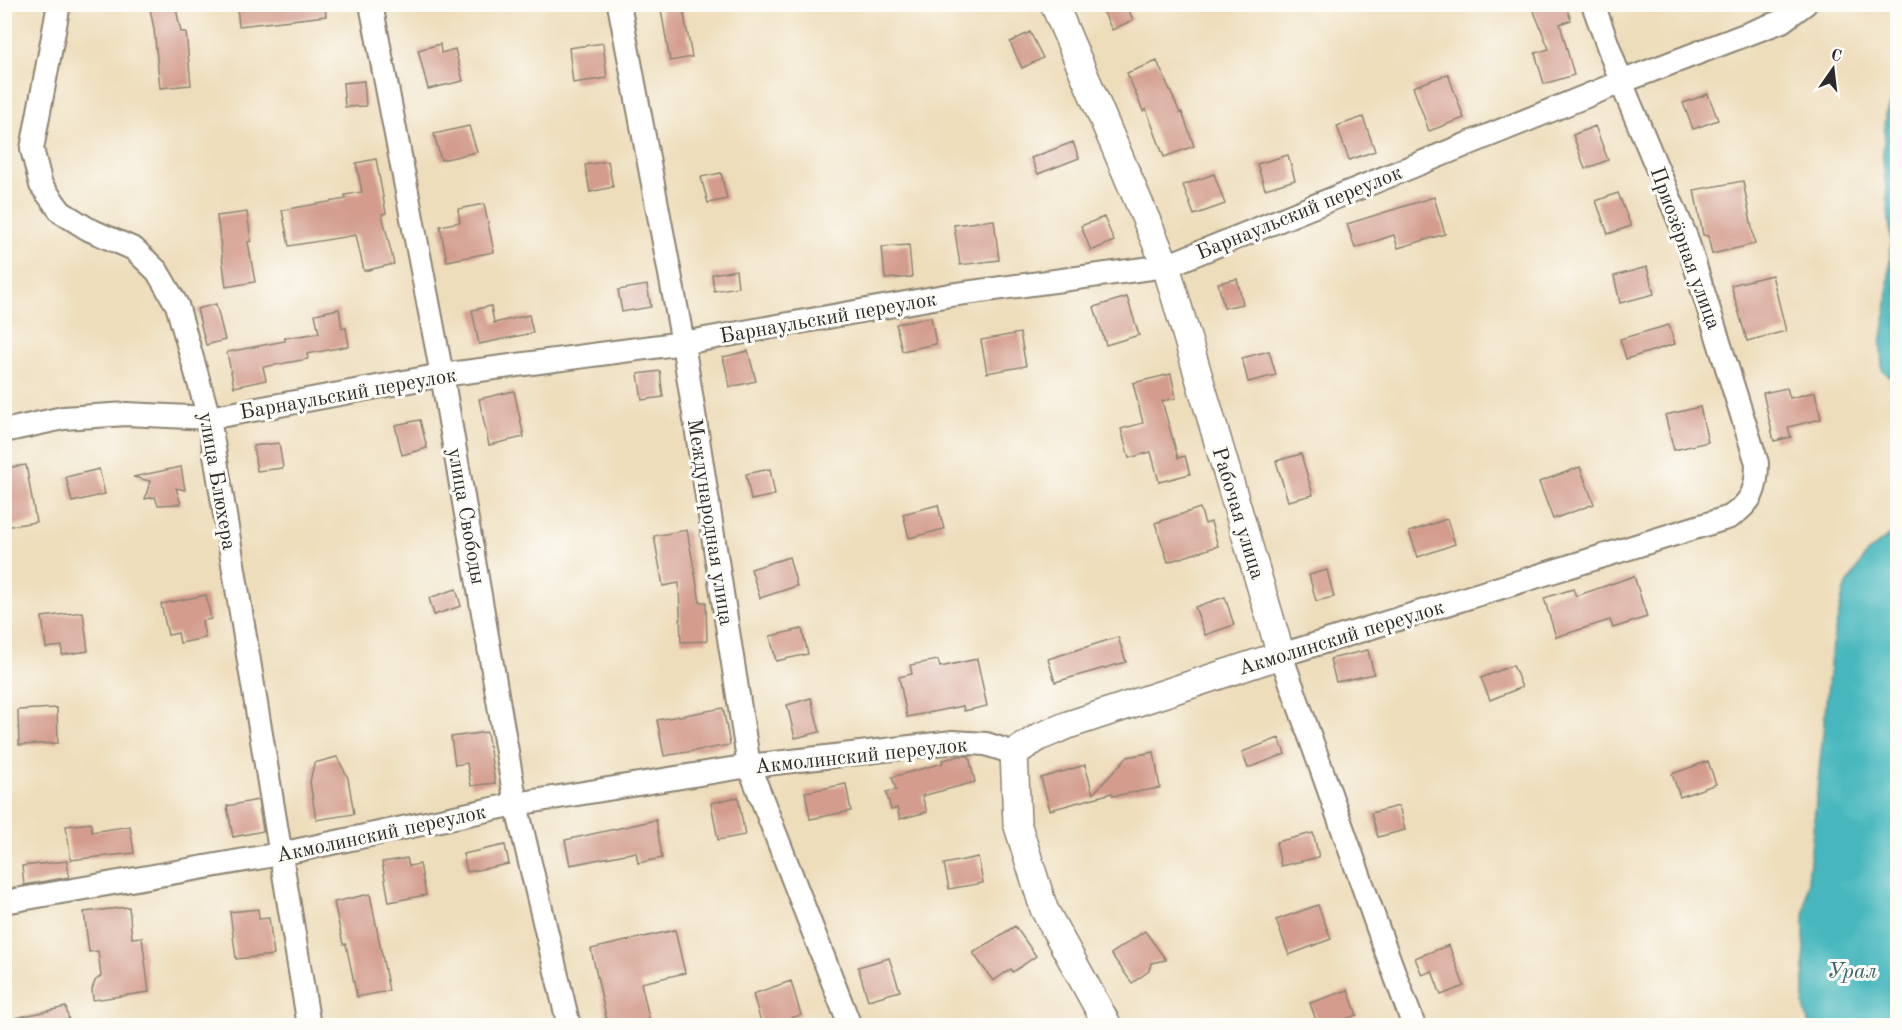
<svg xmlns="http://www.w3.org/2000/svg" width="1902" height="1030" font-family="'Old Standard TT',serif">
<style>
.water{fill:#47b7bd;stroke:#397174;stroke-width:1.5}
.building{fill:#d39c8d}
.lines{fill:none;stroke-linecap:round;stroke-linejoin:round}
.minor-casing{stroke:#8c8473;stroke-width:26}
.tertiary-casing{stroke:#8c8473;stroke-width:30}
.minor{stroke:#fff;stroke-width:22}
.tertiary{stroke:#fff;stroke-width:27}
.labels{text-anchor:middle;stroke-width:6;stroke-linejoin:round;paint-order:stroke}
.street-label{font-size:21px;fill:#2b2b2b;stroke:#fdfcf7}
.water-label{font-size:22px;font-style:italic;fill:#366365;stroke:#fdfcf7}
</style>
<rect width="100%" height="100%" fill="#fdfcf7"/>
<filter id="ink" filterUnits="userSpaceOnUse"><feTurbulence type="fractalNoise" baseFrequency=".0167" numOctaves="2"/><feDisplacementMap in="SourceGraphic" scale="12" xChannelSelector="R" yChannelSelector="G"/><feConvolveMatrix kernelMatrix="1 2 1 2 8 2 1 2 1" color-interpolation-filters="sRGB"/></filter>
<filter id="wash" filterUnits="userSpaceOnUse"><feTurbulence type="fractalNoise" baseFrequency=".008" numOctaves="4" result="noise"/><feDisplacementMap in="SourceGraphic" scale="24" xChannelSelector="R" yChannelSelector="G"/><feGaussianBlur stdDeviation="1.35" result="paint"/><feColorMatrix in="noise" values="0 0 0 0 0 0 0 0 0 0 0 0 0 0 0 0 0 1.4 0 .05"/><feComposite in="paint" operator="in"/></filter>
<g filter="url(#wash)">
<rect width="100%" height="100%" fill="#edb"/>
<path class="water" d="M1897,89v291l-6,-2 -9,-9 -1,-24 6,-40 4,-64 -8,-85 3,-41z
M1897,529v496h-88l-5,-20v-86l28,-274 12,-55 23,-37z"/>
<g id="blocks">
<path class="building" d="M149,4h26l6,28h5l5,53 -31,3 -6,-59z
M253,4h72l1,12 -87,10 -2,-19z
M660,4h22l10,53 -22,4z
M1100,4h26l7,16 -21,10z
M1544,4h21l6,16 -11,4 14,51 -30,9 -9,-31 14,-4 -16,-40z
M1030,32l13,26 -21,10 -12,-26z
M603,43l4,35 -34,5 -4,-35z
M440,44l1,9 14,-4 8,32 -35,8 -10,-39z
M1157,61l23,52 2,-1 12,34 -30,11 -18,-48 -3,2 -16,-38z
M1448,74l16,44 -35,13 -16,-44z
M364,81l2,25 -21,1 -2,-24z
M1708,94l10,26 -25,9 -10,-26z
M1363,117l12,34 -26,9 -12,-34z
M469,126l8,26 -36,8 -7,-26z
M1595,126l13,34 -23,9 -12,-34z
M1073,142l6,16 -41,16 -7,-16z
M1288,155l7,25 -30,9 -8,-25z
M376,159l10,54 -4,1 12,50 -30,7 -8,-36 -67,11 -7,-36 64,-11 -1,-4 17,-3 -6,-29z
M608,161l5,26 -23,5 -5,-27z
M721,173l6,26 -19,4 -7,-26z
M1214,174l11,30 -31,11 -11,-30z
M1743,181l12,63 -43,10 -4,-18 -5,-1 -9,-45z
M1618,193l13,33 -23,8 -12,-33z
M1434,197l11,37 -47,14 -4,-13 -39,13 -8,-24z
M484,204l10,48 -47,9 -7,-35 20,-4 -2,-13z
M247,212l4,29 -3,1 7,40 -29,5 -9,-71z
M1104,217l10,24 -23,10 -10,-25z
M994,220l5,40 -39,5 -6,-40z
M909,245l3,32 -27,2 -3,-32z
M1647,267l7,27 -34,9 -6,-27z
M736,270l2,17 -24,4 -2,-17z
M1772,275l14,56 -39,10 -16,-56z
M1237,279l6,25 -19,4 -6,-25z
M647,285l4,22 -29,5 -4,-22z
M1127,297l12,38 -33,10 -12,-38z
M216,304l9,36 -19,5 -9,-36z
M491,306l3,17 35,-8 4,18 -54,11 -7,-34z
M339,309l3,19h4l3,18 -42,8 1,5 -45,8 3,13 -32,7 -7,-35 58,-11v-3l34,-5 -4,-19z
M931,317l5,27 -34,7 -6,-27z
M1669,325l6,19 -49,15 -6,-20z
M1020,333l6,33 -39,7 -6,-33z
M748,351l8,30 -26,6 -7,-30z
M1269,351l7,24 -28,7 -6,-24z
M660,371l3,26 -21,3 -4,-26z
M1171,374l5,24 -14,3 16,57 7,-2 5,18 -31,8 -8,-30 -22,6 -8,-29 22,-6 -10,-40z
M1787,388l3,10 25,-6 6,27 -33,8 3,10 -17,4 -11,-48z
M514,391l10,46 -35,8 -10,-46z
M1700,407l8,35 -34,8 -9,-35z
M420,420l7,28 -25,7 -7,-30z
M279,443l4,25 -26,3 -4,-25z
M1301,454l12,41 -25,6 -12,-40z
M26,465l10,57 -32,5v-59z
M181,467l4,23 -9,-2 5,16 -23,1 -3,-8 -10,2 5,-18 -17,-4z
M1580,467l14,37 -41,15 -14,-37z
M99,469l6,25 -33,8 -6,-25z
M770,469l5,26 -24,5 -5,-26z
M938,505l6,24 -35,9 -6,-24z
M1200,508l5,16 6,-2 7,24 -50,16 -13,-39z
M1447,519l8,25 -37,13 -9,-25z
M687,530l13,72h6l1,39 -26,1 -2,-59 -16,3 -9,-50z
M789,557l8,29 -37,12 -9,-29z
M1327,570l7,27 -18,4 -7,-26z
M1634,576l13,41 -34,11 -3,-8 -54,17 -12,-39 29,-9 3,7z
M456,589l5,17 -27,9 -5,-17z
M206,595l5,24 -9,2 3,17 -25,5 -2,-10 -10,2 -7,-31z
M1225,597l9,28 -29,10 -10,-28z
M83,612l5,39 -26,4v-9l-16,2 -4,-31z
M802,629l6,25 -32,7 -6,-25z
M1118,637l8,25 -71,20 -7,-23z
M1368,650l6,24 -38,8 -6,-23z
M977,659l10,47 -23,5 -1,-5 -56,11 -8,-40 13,-3 -2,-9 28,-5 2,7z
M1513,665l9,22 -32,13 -9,-22z
M811,698l9,34 -25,6 -8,-33z
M57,708l1,35 -39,2 -1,-35z
M723,708l7,37 -66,11 -7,-36z
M487,732l8,51 -24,3 -4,-23 -12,2 -4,-28z
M1279,738l6,16 -37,14 -6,-16z
M1154,752l6,36 -47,8 -1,-3 -62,17 -9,-32 44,-13 8,29 34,-37z
M960,756h9l6,26 -53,14 5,16 -27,7 -3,-11 -6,2 -5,-18 10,-2 -4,-13 51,-14 -1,-3z
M337,757l11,21 6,36 -38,6 -6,-38 4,-19z
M1708,761l8,23 -36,13 -8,-23z
M846,784l5,27 -41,8 -5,-27z
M738,797l7,38 -27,5 -7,-37z
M258,800l5,31 -30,6 -6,-31z
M1399,806l6,24 -27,7 -7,-24z
M656,820l6,38 -24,5 -2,-11 -66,13 -5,-25z
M91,823l1,9 38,-6 4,27 -63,7 -5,-34z
M1313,833l6,24 -38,9 -5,-24z
M505,845l4,19 -42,8 -4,-18z
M978,857l5,26 -34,6 -5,-25z
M407,858l2,8 11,-2 6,31 -37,7 -7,-40z
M67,861l2,16 -45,8 -2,-19z
M370,894l19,97 -32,6 -11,-53h-3l-9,-42z
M1318,905l13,34 -42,16 -13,-35z
M129,907l3,31 10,-1 7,55 -56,8 -1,-11 3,-8 6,-5 -3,-25 -9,1 -5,-40z
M258,909l1,10 10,-1 5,37 -38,4 -6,-47z
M1015,926l21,30 -23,16 -2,-3 -18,12 -20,-28z
M675,930l10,43 -44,10 10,43h-43l-17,-77z
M1145,931l21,29 -15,3 -2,8 -17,12 -21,-29z
M1449,945l15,41 -23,9 -9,-24 -10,4 -7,-17z
M889,958l11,33 -32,9 -10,-33z
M791,981l10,34 -39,11 -9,-32z
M1348,990l9,25 -31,11h-8l-8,-23z
M66,1007l4,19h-55v-8z"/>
</g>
</g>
<g filter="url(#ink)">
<use href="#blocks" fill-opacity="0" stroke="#8c8473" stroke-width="1.5"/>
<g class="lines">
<g class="minor-casing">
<path id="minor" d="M59,4l-27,145 9,36 20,27 27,17 46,20 23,22 20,34 32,113 100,608
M371,4l71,371 74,429 53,222
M619,4l64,339 66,423 101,260
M4,431l59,-13 64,-4 82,4 233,-43 241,-32 267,-48 216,-29 455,-184 161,-61 23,-17
M4,902l276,-48 236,-50 233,-38 204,-24 33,2 28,9
M1414,1026l-32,-86 -101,-285 449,-138c22,-15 27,-27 27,-54l-71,-226 -65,-155 -28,-78"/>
</g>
<g class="tertiary-casing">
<path id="tertiary" d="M1054,4l112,262 115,389 -213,70 -29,12 -25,16 3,70 27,86 64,117"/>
</g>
<use href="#minor" class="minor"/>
<use href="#tertiary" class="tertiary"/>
</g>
</g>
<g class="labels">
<g class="street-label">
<text transform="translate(1299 212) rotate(-22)" y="7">Барнаульский переулок</text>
<text transform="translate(1686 248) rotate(70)" y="7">Приозёрная улица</text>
<text transform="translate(828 317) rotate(-10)" y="7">Барнаульский переулок</text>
<text transform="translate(348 393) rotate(-10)" y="7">Барнаульский переулок</text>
<text transform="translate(218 481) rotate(80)" y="7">улица Блюхера</text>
<text transform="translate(1239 513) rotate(73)" y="7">Рабочая улица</text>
<text transform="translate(467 516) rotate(80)" y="7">улица Свободы</text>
<text transform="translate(711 522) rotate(81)" y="7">Международная улица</text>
<text transform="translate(1341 637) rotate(-17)" y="7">Акмолинский переулок</text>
<text transform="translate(861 755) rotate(-6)" y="7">Акмолинский переулок</text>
<text transform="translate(381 833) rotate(-12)" y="7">Акмолинский переулок</text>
</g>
<g class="water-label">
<text x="1852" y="978">Урал</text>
</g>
</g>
<rect width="1902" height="1030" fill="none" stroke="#fdfcf7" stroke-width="24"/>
<g transform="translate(1833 69) rotate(14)" stroke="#fdfcf7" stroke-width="4.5" paint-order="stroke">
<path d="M0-4.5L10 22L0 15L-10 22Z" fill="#2b2b2b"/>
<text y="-9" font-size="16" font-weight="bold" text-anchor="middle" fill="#2b2b2b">С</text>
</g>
</svg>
